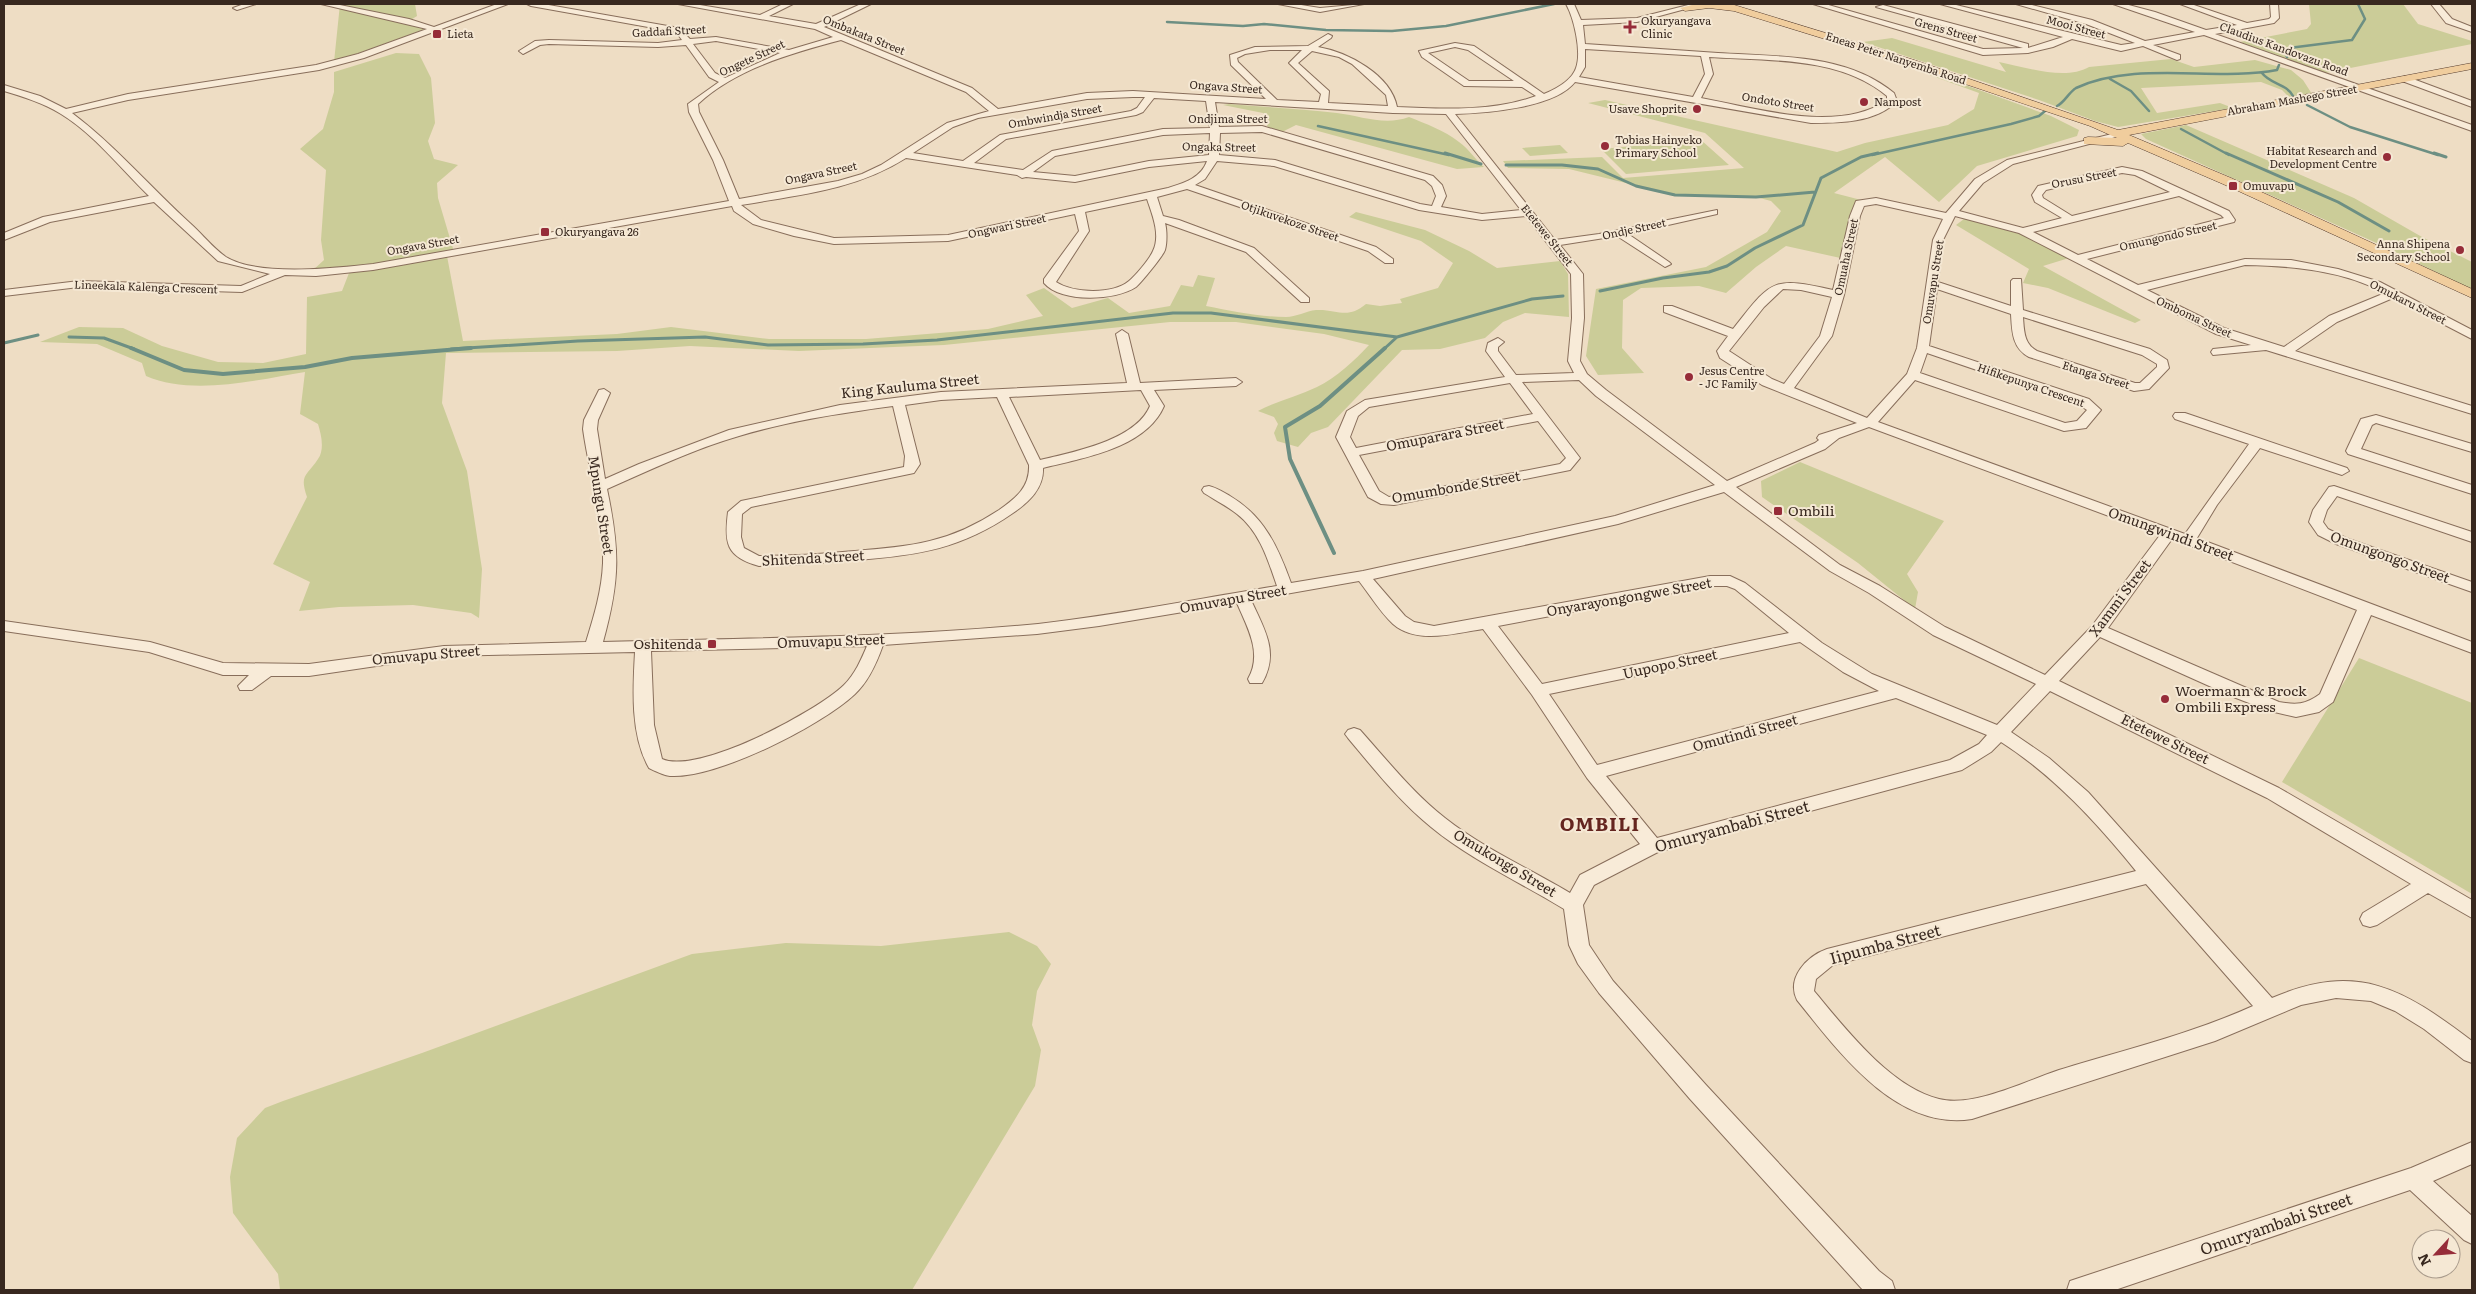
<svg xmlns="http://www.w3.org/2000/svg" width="2476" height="1294" font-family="Literata,serif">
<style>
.green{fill:#cbcc98}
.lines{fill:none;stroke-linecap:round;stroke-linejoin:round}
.stream-far2{stroke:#6d8f83;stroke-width:2.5}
.stream-far1{stroke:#6d8f83;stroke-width:3}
.stream{stroke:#6d8f83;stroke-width:4}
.minor-casing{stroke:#886e5b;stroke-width:2}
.major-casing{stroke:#563d2f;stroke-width:1}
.minor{fill:#f8ebd8;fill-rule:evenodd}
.major{fill:#f0cd9d;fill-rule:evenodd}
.poi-dot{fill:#962c39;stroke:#f5e8d4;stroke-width:2}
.labels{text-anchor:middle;stroke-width:4;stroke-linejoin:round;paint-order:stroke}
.far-poi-label{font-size:11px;fill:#38281f;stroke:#f5e8d4;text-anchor:start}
.far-street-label{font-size:11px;fill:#38281f;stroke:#f5e8d4}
.street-label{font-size:14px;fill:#38281f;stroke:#f5e8d4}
.poi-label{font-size:14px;fill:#38281f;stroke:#f5e8d4;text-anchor:start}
.near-street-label{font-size:16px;fill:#38281f;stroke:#f5e8d4}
.district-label{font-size:19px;font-weight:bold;letter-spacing:1px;fill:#64251f;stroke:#f5e8d4}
</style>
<rect width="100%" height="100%" fill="#eeddc4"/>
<path class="green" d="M340,4h75l2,12 -8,5 19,7 -94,34z
M2309,4h94l15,20 54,17v3l-147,29 -85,-31 67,-13 4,-5z
M1892,38l114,34 -7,-10c26,5 66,19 90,5l82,-8 23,8 61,-7 36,10 12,10 9,14 -22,4 -8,-8 -21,-8 -120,6 16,25 63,-10 13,5 -115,19 -23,-6 -56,-21 -176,-58z
M396,53l23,1 12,24 4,45 -7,18 6,18 24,6 -21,18 1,15 16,54 -81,15 -61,4 12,-11 -3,-20 5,-70 -26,-21 23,-20 11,-37v-20z
M1905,66l13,2 133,48 28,14 -2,6 -100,30 -38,36 -54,-45 -51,36 31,8 -20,58 -59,-13 -30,21 -30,26 -27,-7 -58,2 -18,12 -1,48 22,25 -46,2 -12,-19 10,-67 110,-22 61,-35 14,-21 -10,-10 -15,-4 -81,-2 -106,-26 -61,-1 -5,-7 99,-4 21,21 121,-10 -39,-35 -117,-30 17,-3 232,52 28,-9 83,-18 26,-16 5,-16z
M1229,104c36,3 72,5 108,9 24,3 48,13 72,4 17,7 35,13 50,25 10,7 16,17 25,25l-27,2 -161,-44 -14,7 -14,-4 -5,-15 -40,-8z
M2186,125l168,73 68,39 50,25v28l-91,-45 -235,-106 -5,-5z
M1701,140l28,25 -103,9 -25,-25z
M1560,145l8,8 -38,3 -8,-8z
M1356,212l69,18 44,21 28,17 63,-7 8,13 1,43 -44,-4 -22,9 -18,16 -45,11 -38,1 -74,77 -17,6 -13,14 -21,-6 -3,-8 4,-9 -4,-7 -16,-6c19,-10 40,-15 59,-24 19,-9 38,-27 52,-42l-45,-11 -88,-12h-66l-226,23 -50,2 -95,4 -109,-5 -73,5 -171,2 -4,50 25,68 15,98 -3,49 -8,-5 -58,-8 -74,2 -40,4 11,-29 -37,-18 34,-67c-8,-23 0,-21 11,-38 7,-10 3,-25 0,-35l-18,-10 5,-42c-48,8 -113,24 -159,4l-4,-13 -45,-19 -57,-2 39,-15 44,1 39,18 56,16 45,1 43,-9 1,-57 35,-6 7,-18 98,-17 16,85 154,-7 54,-7 98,12h97l122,-10 55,-13 -17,-21 18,-7 28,20 36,-10 21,15 41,-7 11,-21 12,2 5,-12 17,3 -9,28c26,5 53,11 80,11 10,0 20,-6 30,-7 22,-1 31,10 50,-6l14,2 22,-3 -2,-4 38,-11 15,-25 -32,-22 -72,-24z
M1964,219l46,11 25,10 34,18 -26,8 98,54 -6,3 -87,-35 -25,-5 6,-14 -73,-44z
M1800,462l144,59 -37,53 11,18 -3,17 -57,-46 -96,-66 -1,-16z
M2359,658l113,45v191l-190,-112z
M1009,932l28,14 14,18 -14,27 -5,34 9,25 -6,36 -123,204h-632l-2,-16 -45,-61 -3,-36 7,-39 28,-30 18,-7 139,-48 270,-99 94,-11 95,3z"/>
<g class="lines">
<path class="stream-far2" d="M1167,22l76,4 21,-2 62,6 66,1 54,-5 108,-22
M2287,57l-2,-6 4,-3 63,-8 13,-21 -7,-15
M2262,73c8,11 25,11 31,23
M2110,79l21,12 18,20
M2307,105l43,22 88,28
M2057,106c8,-4 12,-14 19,-18 61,-28 139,-6 201,-18l2,-5
M1318,126l131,29
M2181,129l48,26
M1872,155l139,-31 28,-8 6,-5"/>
<path class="stream-far1" d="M1445,153l36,11
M2226,153l112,49 51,29
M2434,153l12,4
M1506,165h56l36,4 38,17 39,9 81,2 59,-5
M1600,291l63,-13 46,-6 18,-6 28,-18 48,-23 18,-47 40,-21 17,-4
M69,337l35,1 30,11
M4,343l34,-8
M451,349l127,-8 127,-4 63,8 95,-1 74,-4 236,-27h38l186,24 135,-38 31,-3
M1384,349l13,-12"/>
<path class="stream" d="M131,348l53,22 39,4 82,-7 47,-9 119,-10
M1334,553l-44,-94 -5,-32 35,-21 65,-58"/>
<g class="minor-casing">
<path id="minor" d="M244,4h12l-19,6 -4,-2z
M321,4h14l74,15 25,8 63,-23h11l-144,54 -45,12 -191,30 -56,13c44,33 80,76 120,112 11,10 22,24 34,32 33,20 109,11 147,7l356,-63 -16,-41 -24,-48 -1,-8 31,-22 -10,-5 -23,-32 -28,2 -109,-3 -9,1 -17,9 -4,-3 16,-10 14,-1 109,3 24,-3 -6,-8 -145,-26 -4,-2h16l136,24 11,11 26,-2 73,13 44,-13 -18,-8 -137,-25h16l66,11 23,-11h10l-24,12 47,8 45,-20h10l-47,23 148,61 26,21 89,-16 46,-2 133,8 -35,-34 -1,-10 25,-8 53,-1 20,-12 4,2 -1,2 -13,9c30,5 73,28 79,60 45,2 96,5 139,-11l-14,-9 -58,-1 -42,-29 -3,-6 36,-8 19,3 70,48c12,-5 28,-14 32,-26 6,-16 -2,-50 -10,-64h8l7,16 56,-2 55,-14h12l-67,18 -54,3 2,19c44,3 90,6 133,9 60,4 128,0 176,40l3,8c-21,22 -59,22 -86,22l-236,-41c-20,26 -89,31 -120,32l100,126 44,-6 118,-24v4l-89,20 41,28 2,2 -6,3 -48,-31 -57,9 23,29 1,44 -4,43 7,13 19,16 121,91 88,-38 4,-3 -2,-2 2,-3 38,-12 -95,-38 -42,-27 -3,-7 11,-15 -64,-24v-6h8l61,23c39,-49 38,-53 100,-39l17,-74 6,-15 20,-3 70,15 29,-34 32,-19 109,-27v4l-103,27 -30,19 -24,28 64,17 39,-10 -27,-16 -3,-7 6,-9 84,-19 20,4 87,40 6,9 -1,2 -147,37 51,26 107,-26 46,1 47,9 42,13 92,48v9l-79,-41 -56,24 -42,29 177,55v8l-206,-64 -53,5 -2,-3 2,-3 38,-4 -35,-11 -197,-101 -64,-17 -12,24 -5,42 73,24v-25l2,-2h8l2,31 127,39 17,11 2,8 -20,21 -15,2 -105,-34c-17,-9 -17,-26 -18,-43l-74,-25 -8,57 160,53 12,11 -15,18 -22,3 -149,-51 -37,42 307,112 64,-90 -74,-25 -2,-3 2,-3h10l162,55 2,3 -7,4 -82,-27 -43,57 -20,33 275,104v11l-101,-38 -38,87 -14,10 -23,5 -26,-6 -34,-13 -136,-61 -41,44 220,107 193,112v18l-44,-25 -51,32 -7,2 -7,-2 -3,-6 3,-6 48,-29 -144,-86 -217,-107 -39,41 38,26 39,34 184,206c86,-37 131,-9 200,43v22l-8,-3 -40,-31 -29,-18 -24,-10 -35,-3 -35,7 -86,36 -243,78c-76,12 -133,-67 -175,-119 -11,-22 10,-44 30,-51l309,-78c-40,-49 -82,-95 -135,-129l-10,10 -29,18 -304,82 -64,33 -11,20 6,40 24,36 93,104 173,186 13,10 3,9h-32l-173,-191 -91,-106 -21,-29 -9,-19 -5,-36c-44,-27 -93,-49 -133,-82 -32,-26 -57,-58 -83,-89l-3,-4 3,-4 6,-2 6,2c27,30 53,63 85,88 38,30 83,50 125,75l10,-18 60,-31 -53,-66 -55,-83 -49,-66c-27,4 -66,16 -90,-5 -13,-12 -23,-29 -34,-43l-108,19c13,29 29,52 11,83h-12l-2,-4c15,-26 -1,-52 -11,-76l-138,23 -62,8 -154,11c-6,17 -14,36 -28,49 -34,32 -139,85 -185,82 -7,-1 -15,-5 -21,-8 -19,-33 -16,-80 -14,-116l-191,4 -135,20h-38l-19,14h-12l-2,-4 11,-11h-26l-74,-23 -145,-21v-10l146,21 73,21 86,1 135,-18 142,-4c8,-26 16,-52 17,-79 1,-45 -14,-90 -20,-134l1,-9 15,-30 5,-1 6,4 -12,27 -1,9 8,50 34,-15 90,-34 111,-25 101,-13 186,-9 -11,-49 6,-4 6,4 12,49 96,-5 6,4 -6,4 -82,4 10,16c-18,42 -81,52 -121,62 1,20 -14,34 -30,45 -52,36 -94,42 -155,47 -33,3 -66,5 -99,6 -33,-9 -35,-23 -31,-54l13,-11 163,-34 1,-11 -12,-50c-52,7 -104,15 -154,30 -45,13 -89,34 -132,53 13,62 13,91 -4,153 144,-4 290,-4 435,-18 80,-9 159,-25 239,-38 -9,-26 -17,-54 -40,-72 -10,-8 -22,-14 -33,-21l-2,-3 2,-3 5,-1c8,2 14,6 21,10 34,20 48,51 61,87l72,-12 252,-55 100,-31 -119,-89 -17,-16 -57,2 58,76 -10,12 -176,35 -13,-1 -13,-7 -32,-60 11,-26 18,-11 140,-23 -19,-26 2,-8 10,-5 6,4 -6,5v4l18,24 58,-2 -6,-12 4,-43 -1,-44 -45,-58 -44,4 -63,-10 -145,-44 -57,-5 -12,18 -10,6 181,62 17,12v4h-8l-17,-12 -181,-62 -30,8 6,19 16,4 75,28 55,50v4h-8l-55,-50 -81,-29c2,7 2,20 0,27 -2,6 -24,33 -29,37 -21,14 -75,16 -92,-4v-4l35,-48 -4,-17 -127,27 -114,3 -40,-8 -41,-12 -19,-13 -2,-5 -359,64 -57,6 -31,-1 -43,17 -163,-5 -75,9v-6l75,-9 162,5 29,-12 -52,-13 -64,-59 -104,20 -46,18v-7l39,-16 106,-21c-28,-27 -55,-62 -88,-82 -18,-11 -37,-17 -57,-23v-6l36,11 26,13 62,-15 188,-29 42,-11 69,-25zM841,40l125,52 23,19 -42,12 -66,42 -19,9 -24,7 -99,18 -16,-39 -24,-48 -1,-8c37,-35 94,-51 143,-64zM716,41l64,12 -55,25 -10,-5 -22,-29zM1455,47l13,3 46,31h-45l-41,-28zM1585,49l116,7 4,18 -12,23 -114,-20 6,-10zM1270,50h32l-13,13 32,31 -2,8 -42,-2 -39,-38 -1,-4 8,-4zM1312,51l27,6 13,7 34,31 2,11 -60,-3 1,-12 -31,-28zM1709,57c59,4 130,-1 178,39v4c-48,34 -132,8 -186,-2l12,-24zM1133,97h12l-8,11 -6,3 -131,24 -37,26 -50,-8 40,-26 25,-9 109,-19zM1154,98l52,3 4,27 -47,1 -111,22 -29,19 -49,-7 32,-24 130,-24 7,-3zM1215,102l178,11 53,1 75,96 -39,4 -41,-7 5,-11 -4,-11 -9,-9 -171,-50 -43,1zM1262,132l163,48 7,6 4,10 -4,10 -12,-2 -145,-44 -56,-5 1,-22zM1210,133l-1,22 -60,6 -74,15 -42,-4 22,-16 108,-21zM906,158l111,17 5,3 4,-1 49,5 74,-15 58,-6c-6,17 -23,22 -39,27l-220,47 -114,3 -73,-18 -20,-15c57,-10 115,-15 165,-47zM2122,173l13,2 35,17 -98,24 -29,-18 -1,-3 4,-5zM2179,196l42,19 3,3 -146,37 -45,-23zM1147,199c5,15 14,36 6,52 -4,9 -17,24 -24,30 -17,14 -56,12 -73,1l33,-51 -4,-19zM1876,204l67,15 -10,21 -16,108 -10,26 -40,44 -73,-30 38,-52 12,-41 16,-79 4,-10zM2245,265c48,1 97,5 140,28l-56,23 -45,31 -60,-19 -77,-38zM1783,289l18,1 31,7 -12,39 -36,48 -12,-5 -43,-28 35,-44zM2023,317l119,38 15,9v3l-17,16h-5l-98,-32c-13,-7 -13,-20 -14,-34zM1927,353l152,52 8,5 -10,11 -12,2 -145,-50zM1510,383l23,31 -177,34 -6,-11 8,-21 11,-9zM1141,390l9,16c-14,34 -76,46 -110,54l-31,-63zM997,397l32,68c1,22 -13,33 -30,45 -50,33 -87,36 -145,41 -31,3 -63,5 -95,5l-15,-8 -3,-11 1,-23 9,-7 163,-34 6,-9 -15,-59 36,-5zM1538,421l28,37 -6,6 -171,33 -10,-6 -20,-36zM1869,427l291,108 -68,91 -47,49 -100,-48 -65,-41 -40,-21 -104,-78 89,-38 14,-11zM1724,492l106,79 39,22 64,42 103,49 -39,41 -125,-51 -50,-31 -77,-60 -15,-7h-20l-276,50 -20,-4 -9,-6 -32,-37 245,-55zM2172,539l185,71 -37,84c-15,11 -24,11 -41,8l-171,-74zM1710,586h17l8,3 54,44 -247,51 -44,-58zM1800,642l43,30 36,19 -282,74 -48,-71zM867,646c-6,14 -12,28 -23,39 -28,27 -146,90 -182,74l-8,-34 -3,-74zM1896,698l91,37 -8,9 -29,16 -293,78 -51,-62zM2146,884l107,122c-62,28 -129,44 -194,64 -33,11 -86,38 -120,29 -49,-12 -94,-71 -125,-108l2,-12 17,-14z
M1278,4h17l25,4 44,-4 -44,8z
M1813,4h12l158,45 40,-1 -147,-41 7,-2 145,39v4l35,-11 -123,-33h12l169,41 14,-2 -49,-19 -70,-20h12l64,16 53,21 50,-9 -82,-28h12l30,8 51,18 31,-5 -57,-21h11l56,19 22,-4 2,-2 -1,-13h8l1,14 -5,5 -59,11 257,91v6l-268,-96 -51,10 27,10v4l-3,1 -34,-14 -22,5 -49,-12 -19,8 -25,6 -45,2z
M2431,4h8l13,15 20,8v5l-26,-9z
M2405,76l67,25v6l-70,-26 -1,-2z
M2376,415l96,29v8l-96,-29 -4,2 -11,24 111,36v9l-124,-40 -2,-3 15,-32z
M2334,486l138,46v10l-135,-46 -10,14 -4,12 5,7 18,9 126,44v10l-136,-48 -18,-9 -9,-13 4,-12 16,-23z
M2472,1142v22l-39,17 39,35v28l-8,-4 -54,-50 -295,100h-48l3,-9 9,-3 332,-110z"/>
</g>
<g class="major-casing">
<path id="major" d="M1696,4h35l183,56 204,70 354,-67v6l-343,66 102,43 241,111v9l-249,-114 -95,-41 -5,3 -39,-2v-6l4,-1 29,1 -27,-12 -184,-62 -172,-53 -25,-3 -24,3 -5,-3z"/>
</g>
<use href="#minor" class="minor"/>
<use href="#major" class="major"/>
</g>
<g class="poi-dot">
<path d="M1627.5 19.5h5v5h5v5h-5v5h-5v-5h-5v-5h5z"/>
<rect x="432" y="29" width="10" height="10" rx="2.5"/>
<circle cx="1864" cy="102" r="5"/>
<circle cx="1697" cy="109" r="5"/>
<circle cx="1605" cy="146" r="5"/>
<circle cx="2387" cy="157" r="5"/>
<rect x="2228" y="181" width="10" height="10" rx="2.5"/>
<rect x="540" y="227" width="10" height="10" rx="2.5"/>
<circle cx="2460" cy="250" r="5"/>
<circle cx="1689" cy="377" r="5"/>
<rect x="1773" y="506" width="10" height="10" rx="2.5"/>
<rect x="707" y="639" width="10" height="10" rx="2.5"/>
<circle cx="2165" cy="699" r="5"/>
</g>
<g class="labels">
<g class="far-poi-label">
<text x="1641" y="25">Okuryangava<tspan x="1641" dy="13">Clinic</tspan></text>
<text x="447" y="38">Lieta</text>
<text x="1874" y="106">Nampost</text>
<text x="1687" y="113" text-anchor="end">Usave Shoprite</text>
<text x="1615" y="144">Tobias Hainyeko<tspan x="1615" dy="13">Primary School</tspan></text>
<text x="2377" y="155" text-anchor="end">Habitat Research and<tspan x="2377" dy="13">Development Centre</tspan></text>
<text x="2243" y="190">Omuvapu</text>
<text x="555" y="236">Okuryangava 26</text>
<text x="2450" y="248" text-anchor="end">Anna Shipena<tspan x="2450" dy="13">Secondary School</tspan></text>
<text x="1699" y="375">Jesus Centre<tspan x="1699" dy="13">- JC Family</tspan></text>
</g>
<g class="far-street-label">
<text transform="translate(2076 27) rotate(15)" y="4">Mooi Street</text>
<text transform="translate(1946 30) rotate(16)" y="4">Grens Street</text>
<text transform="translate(669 31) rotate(-3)" y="4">Gaddafi Street</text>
<text transform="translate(864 35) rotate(22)" y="4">Ombakata Street</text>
<text transform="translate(2284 49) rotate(20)" y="4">Claudius Kandovazu Road</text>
<text transform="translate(752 58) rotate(-25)" y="4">Ongete Street</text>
<text transform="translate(1896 58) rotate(18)" y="4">Eneas Peter Nanyemba Road</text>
<text transform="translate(1226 87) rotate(4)" y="4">Ongava Street</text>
<text transform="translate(2292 100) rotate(-10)" y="4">Abraham Mashego Street</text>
<text transform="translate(1778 102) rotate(9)" y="4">Ondoto Street</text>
<text transform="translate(1055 116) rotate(-10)" y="4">Ombwindja Street</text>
<text x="1228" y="123">Ondjima Street</text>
<text transform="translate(1219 147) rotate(1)" y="4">Ongaka Street</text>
<text transform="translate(821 173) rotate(-12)" y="4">Ongava Street</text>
<text transform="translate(2084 178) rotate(-11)" y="4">Orusu Street</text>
<text transform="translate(1290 221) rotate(19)" y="4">Otjikuvekoze Street</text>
<text transform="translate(1007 226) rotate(-12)" y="4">Ongwari Street</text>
<text transform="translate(1634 229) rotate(-12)" y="4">Ondje Street</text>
<text transform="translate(1547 235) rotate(51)" y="4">Etetewe Street</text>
<text transform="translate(2168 236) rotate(-13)" y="4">Omungondo Street</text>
<text transform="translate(423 245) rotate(-10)" y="4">Ongava Street</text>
<text transform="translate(1846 257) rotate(-78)" y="4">Omuaha Street</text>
<text transform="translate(1933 282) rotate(-81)" y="4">Omuvapu Street</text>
<text transform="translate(146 287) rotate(2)" y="4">Lineekala Kalenga Crescent</text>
<text transform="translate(2408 302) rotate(27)" y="4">Omukaru Street</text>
<text transform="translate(2194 317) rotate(25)" y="4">Omboma Street</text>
<text transform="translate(2096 375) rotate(17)" y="4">Etanga Street</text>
<text transform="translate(2031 385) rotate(19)" y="4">Hifikepunya Crescent</text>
</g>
<g class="street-label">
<text transform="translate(910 386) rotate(-6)" y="5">King Kauluma Street</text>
<text transform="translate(1445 435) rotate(-11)" y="5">Omuparara Street</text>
<text transform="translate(1456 487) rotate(-10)" y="5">Omumbonde Street</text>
<text transform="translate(601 505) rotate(81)" y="5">Mpungu Street</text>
<text transform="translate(2171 534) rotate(20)" y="5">Omungwindi Street</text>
<text transform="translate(2390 557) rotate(20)" y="5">Omungongo Street</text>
<text transform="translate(813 558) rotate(-3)" y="5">Shitenda Street</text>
<text transform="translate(1629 597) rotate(-10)" y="5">Onyarayongongwe Street</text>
<text transform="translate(2120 598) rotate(-53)" y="5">Xammi Street</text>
<text transform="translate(1233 599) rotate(-10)" y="5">Omuvapu Street</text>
<text transform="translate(831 641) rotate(-2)" y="5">Omuvapu Street</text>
<text transform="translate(426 655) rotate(-5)" y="5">Omuvapu Street</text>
<text transform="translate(1670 664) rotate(-12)" y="5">Uupopo Street</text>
<text transform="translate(1745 733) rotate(-15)" y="5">Omutindi Street</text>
<text transform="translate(2165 739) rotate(26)" y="5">Etetewe Street</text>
<text transform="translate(1505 863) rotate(31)" y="5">Omukongo Street</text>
</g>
<g class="poi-label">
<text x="1788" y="516">Ombili</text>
<text x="702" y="649" text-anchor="end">Oshitenda</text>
<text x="2175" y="696">Woermann &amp; Brock<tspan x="2175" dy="16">Ombili Express</tspan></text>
</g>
<g class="near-street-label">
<text transform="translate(1732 826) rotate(-15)" y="6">Omuryambabi Street</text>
<text transform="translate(1885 944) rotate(-15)" y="6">Iipumba Street</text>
<text transform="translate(2276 1224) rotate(-19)" y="6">Omuryambabi Street</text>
</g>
<g class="district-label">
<text x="1600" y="831">OMBILI</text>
</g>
</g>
<rect width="2476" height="1294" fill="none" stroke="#38281f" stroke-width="10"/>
<g transform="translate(2436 1254) rotate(244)"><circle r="24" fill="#f5e8d4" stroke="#a99b8c"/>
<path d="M0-4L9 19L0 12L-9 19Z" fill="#962c39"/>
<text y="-8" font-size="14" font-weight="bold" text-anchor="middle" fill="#38281f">N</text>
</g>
</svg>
